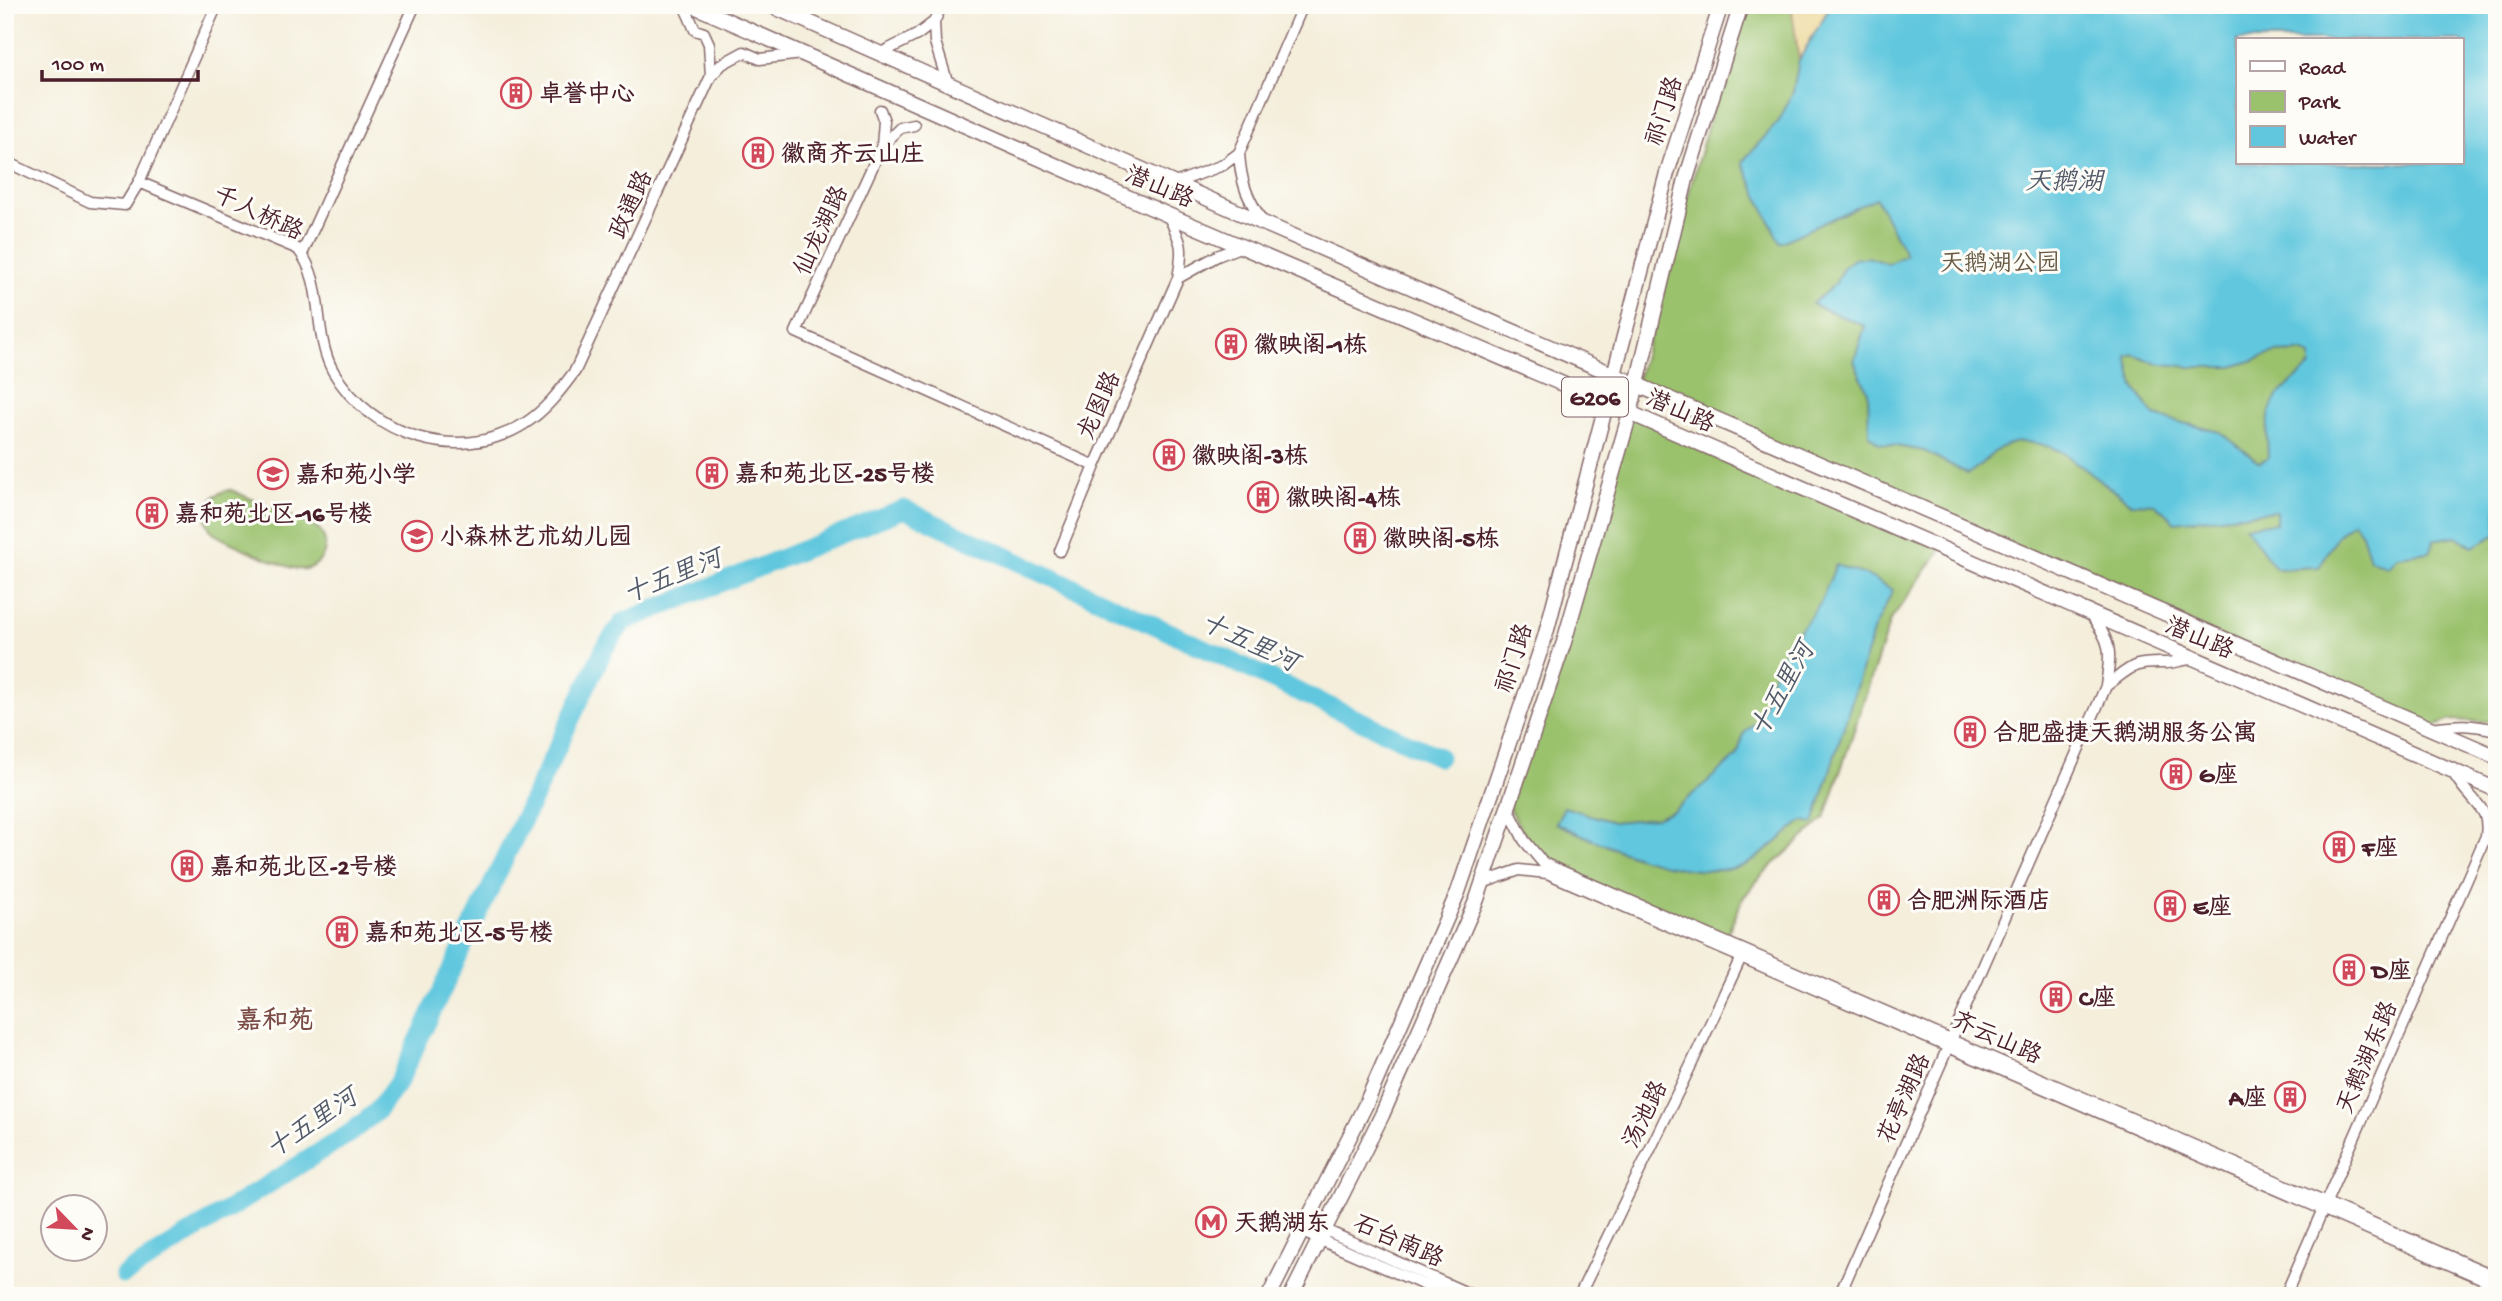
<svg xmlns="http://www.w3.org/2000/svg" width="2502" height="1301" font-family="'Gochi Hand','LXGW WenKai TC',sans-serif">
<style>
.green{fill:#9ac16c;stroke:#72704c;stroke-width:2;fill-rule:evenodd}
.sand{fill:#eeda9e;stroke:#9c7c64;stroke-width:2}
.water{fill:#61c7de;stroke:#567384;stroke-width:2;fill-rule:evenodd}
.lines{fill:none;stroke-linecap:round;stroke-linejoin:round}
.river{stroke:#61c7de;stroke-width:19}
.minor-casing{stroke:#866769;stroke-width:13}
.major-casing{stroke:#866769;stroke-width:17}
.minor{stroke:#fff;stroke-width:10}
.major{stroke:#fff;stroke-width:14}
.labels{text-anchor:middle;stroke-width:6;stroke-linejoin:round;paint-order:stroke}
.shield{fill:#fdfcf7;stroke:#806168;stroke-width:2}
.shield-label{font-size:23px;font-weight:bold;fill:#4a1f2b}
.poi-label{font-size:24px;font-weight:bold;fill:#4a1f2b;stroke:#fdfcf7;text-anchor:start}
.street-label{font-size:24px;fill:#4a1f2b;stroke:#fdfcf7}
.park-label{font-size:24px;fill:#665842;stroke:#fdfcf7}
.water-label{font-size:26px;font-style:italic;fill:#525a6a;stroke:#fdfcf7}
.neighbourhood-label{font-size:26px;font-weight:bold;fill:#7b4b46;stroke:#fdfcf7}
</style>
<rect width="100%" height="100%" fill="#fdfcf7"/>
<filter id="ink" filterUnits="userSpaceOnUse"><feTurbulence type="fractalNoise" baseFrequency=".0143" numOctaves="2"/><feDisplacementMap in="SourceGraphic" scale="14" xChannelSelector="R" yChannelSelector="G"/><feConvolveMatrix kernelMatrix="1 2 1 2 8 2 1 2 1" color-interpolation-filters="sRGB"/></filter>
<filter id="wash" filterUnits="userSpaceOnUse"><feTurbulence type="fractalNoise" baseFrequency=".00686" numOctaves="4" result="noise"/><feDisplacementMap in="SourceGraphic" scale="28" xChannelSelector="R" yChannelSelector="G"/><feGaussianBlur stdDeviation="1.57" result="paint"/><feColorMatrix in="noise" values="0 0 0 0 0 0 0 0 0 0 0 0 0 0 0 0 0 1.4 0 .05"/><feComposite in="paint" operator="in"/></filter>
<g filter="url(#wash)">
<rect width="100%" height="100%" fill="#f4eedb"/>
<path class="green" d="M1741,5h756v717l-46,-2 -20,8 -795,-344zM2238,40h224v123h-224z
M1630,413l311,136 -51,72 -65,197 -63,57 -19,23 -19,43 -181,-78 -36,-57z
M231,490l87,38c6,7 9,16 6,25 -4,11 -15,18 -26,16 -15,-2 -71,-27 -85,-36 -15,-18 -5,-40 18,-43z"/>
<path class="sand" d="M1793,5h38l-32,55 -7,-49z"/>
<path class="water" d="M1831,5h666v529l-24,13 -17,-11 -22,4 -5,12 -32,4 -9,11 -18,-8 -8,-25 -9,-12 -15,13 -19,32 -43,2 -31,-43 31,-3v-12l-101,11 -20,-18 -24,-1 -69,-51c-19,-9 -43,-15 -62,-4 -11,7 -20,18 -32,26l-44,-23 -45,-8 -10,-8 -1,-43 -14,-31 11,-35 -53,-22 23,-20 8,-16 11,-9 14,-2 20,7 18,-9 -30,-57 -96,45 -38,-81 37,-41 14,-29 6,-32zM2238,40h224v123h-224zM2301,352l10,4v10c-12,11 -29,22 -37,36 -8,13 -7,41 -6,56l-9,4 -39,-30 -65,-16 -21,-29 -7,-31 7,-2 21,9 35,4h43l42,-14z
M1836,565l32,11 25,14 -19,39 -60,194 -12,-2c-13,10 -47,42 -60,45 -57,17 -135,-19 -186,-43l8,-16 49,15 42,-4 18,-7 64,-55 7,-23 16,-15 17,-57 43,-58z"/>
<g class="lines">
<path class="river" d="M124,1275l226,-142 27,-22 22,-30 205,-432 19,-27 281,-113 535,248"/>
</g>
</g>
<g filter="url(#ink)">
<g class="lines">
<g class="minor-casing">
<path id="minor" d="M684,5l11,25 9,3 5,11 2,32 11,-12 22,-12 16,7 42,-5
M934,22l8,-17
M879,54l38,-19 17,-13 1,20 12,39
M880,110l4,11 -2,25 18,-18 14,-3
M882,146l-86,186 299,134
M1239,153l64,-148
M5,161l85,41 35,3 14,-23 78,-177
M139,182l159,67c28,35 14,84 35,122 37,65 126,94 191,53 22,-14 36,-33 51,-53l136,-295
M1175,183l48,-18 16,-12c2,32 8,43 24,70
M1168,215c14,28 16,32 10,63l39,-22 25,-10
M302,254l113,-249
M1060,551l35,-85 83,-188
M2106,686c27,-20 26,-24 60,-23 9,0 18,-4 27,-4
M2431,728c29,-4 38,-4 66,2
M1507,806l17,34 19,23 954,414
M1482,883l37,-13 28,3 950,412
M1307,1222l167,74
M1302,1232l148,64
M1579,1296l113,-233 51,-110
M1839,1296l267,-610c6,-38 5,-42 -16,-73
M2285,1296l201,-460c3,-22 -4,-27 -17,-42 -7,-7 -12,-16 -18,-24"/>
</g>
<g class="major-casing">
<path id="major" d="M692,5l476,210 439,188 890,387
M770,5l493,218 1234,534
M1269,1296l96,-190 93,-214 87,-255 122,-464 54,-168
M1291,1296l91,-181 95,-216 87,-257 66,-229 56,-234 55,-174"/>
</g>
<use href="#minor" class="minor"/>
<use href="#major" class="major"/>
</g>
</g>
<defs>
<g id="building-ring" transform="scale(1.575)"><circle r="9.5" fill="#fdfcf7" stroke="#d1495b" stroke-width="1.5"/><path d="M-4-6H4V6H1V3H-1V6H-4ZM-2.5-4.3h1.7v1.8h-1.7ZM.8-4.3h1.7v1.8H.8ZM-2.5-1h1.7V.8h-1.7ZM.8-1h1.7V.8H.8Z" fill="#d1495b"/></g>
<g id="school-ring" transform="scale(1.575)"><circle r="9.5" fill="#fdfcf7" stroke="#d1495b" stroke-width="1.5"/><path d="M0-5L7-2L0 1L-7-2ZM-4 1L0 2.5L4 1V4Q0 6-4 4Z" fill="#d1495b"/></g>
<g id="metro-ring" transform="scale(1.575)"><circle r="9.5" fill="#fdfcf7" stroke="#d1495b" stroke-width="1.5"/><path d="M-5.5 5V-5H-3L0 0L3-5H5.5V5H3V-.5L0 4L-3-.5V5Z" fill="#d1495b"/></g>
</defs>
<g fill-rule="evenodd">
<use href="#building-ring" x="516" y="93"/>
<use href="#building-ring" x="758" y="153"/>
<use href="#building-ring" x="1231" y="344"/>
<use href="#building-ring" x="1169" y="455"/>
<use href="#building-ring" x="712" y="473"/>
<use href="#school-ring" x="273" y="474"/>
<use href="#building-ring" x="1263" y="497"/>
<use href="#building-ring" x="152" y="513"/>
<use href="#school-ring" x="417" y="536"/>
<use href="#building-ring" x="1360" y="538"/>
<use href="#building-ring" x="1970" y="732"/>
<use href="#building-ring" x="2176" y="774"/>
<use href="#building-ring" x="2339" y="847"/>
<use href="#building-ring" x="187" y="866"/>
<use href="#building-ring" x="1884" y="900"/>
<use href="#building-ring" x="2170" y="906"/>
<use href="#building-ring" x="342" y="932"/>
<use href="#building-ring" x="2349" y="970"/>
<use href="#building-ring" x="2056" y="997"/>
<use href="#building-ring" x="2290" y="1097"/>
<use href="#metro-ring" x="1211" y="1222"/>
</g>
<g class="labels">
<rect class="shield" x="1562" y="377.5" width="66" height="39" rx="5"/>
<g class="shield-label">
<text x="1595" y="405">G206</text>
</g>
<g class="poi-label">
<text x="539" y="101">卓誉中心</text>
<text x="781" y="161">徽商齐云山庄</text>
<text x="1254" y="352">徽映阁-1栋</text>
<text x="1192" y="463">徽映阁-3栋</text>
<text x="735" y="481">嘉和苑北区-25号楼</text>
<text x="296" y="482">嘉和苑小学</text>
<text x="1286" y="505">徽映阁-4栋</text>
<text x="175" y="521">嘉和苑北区-16号楼</text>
<text x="440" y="544">小森林艺术幼儿园</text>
<text x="1383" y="546">徽映阁-5栋</text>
<text x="1993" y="740">合肥盛捷天鹅湖服务公寓</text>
<text x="2199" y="782">G座</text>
<text x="2362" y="855">F座</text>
<text x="210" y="874">嘉和苑北区-2号楼</text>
<text x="1907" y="908">合肥洲际酒店</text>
<text x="2193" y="914">E座</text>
<text x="365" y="940">嘉和苑北区-5号楼</text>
<text x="2372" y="978">D座</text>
<text x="2079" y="1005">C座</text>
<text x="2267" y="1105" text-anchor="end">A座</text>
<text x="1234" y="1230">天鹅湖东</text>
</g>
<g class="street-label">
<text transform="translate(1663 111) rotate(-72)" y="8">祁门路</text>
<text transform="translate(1160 186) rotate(23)" y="8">潜山路</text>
<text transform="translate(630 204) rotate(-66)" y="8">政通路</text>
<text transform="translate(259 212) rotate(25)" y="8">千人桥路</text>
<text transform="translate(820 230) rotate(-65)" y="8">仙龙湖路</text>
<text transform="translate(1098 405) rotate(-66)" y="8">龙图路</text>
<text transform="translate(1681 410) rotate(24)" y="8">潜山路</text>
<text transform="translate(2200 637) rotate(23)" y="8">潜山路</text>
<text transform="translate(1513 658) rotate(-72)" y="8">祁门路</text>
<text transform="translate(1997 1037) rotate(24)" y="8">齐云山路</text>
<text transform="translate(2366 1057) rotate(-67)" y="8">天鹅湖东路</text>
<text transform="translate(1903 1098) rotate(-66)" y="8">花亭湖路</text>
<text transform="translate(1644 1114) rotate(-64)" y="8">汤池路</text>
<text transform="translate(1399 1240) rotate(24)" y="8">石台南路</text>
</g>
<g class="park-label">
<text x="2000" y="270">天鹅湖公园</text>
</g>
<g class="water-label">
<text x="2064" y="189">天鹅湖</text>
<text transform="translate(672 575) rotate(-22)" y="9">十五里河</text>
<text transform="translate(1250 641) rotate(25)" y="9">十五里河</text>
<text transform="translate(1781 689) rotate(-61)" y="9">十五里河</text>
<text transform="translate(311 1122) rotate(-34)" y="9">十五里河</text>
</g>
<g class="neighbourhood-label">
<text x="275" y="1028">嘉和苑</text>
</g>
</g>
<rect width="2502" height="1301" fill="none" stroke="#fdfcf7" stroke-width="28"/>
<rect x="2236" y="38" width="228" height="126" fill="#fdfcf7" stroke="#b5a4a5" stroke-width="2"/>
<rect x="2250" y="61" width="35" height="10" fill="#ffffff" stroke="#b5a4a5" stroke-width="2"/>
<text x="2299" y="74" font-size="21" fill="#4a1f2b">Road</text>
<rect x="2250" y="91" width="35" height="21" fill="#9ac16c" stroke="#b5a4a5" stroke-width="2"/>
<text x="2299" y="108" font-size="21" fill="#4a1f2b">Park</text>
<rect x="2250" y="126" width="35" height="21" fill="#61c7de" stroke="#b5a4a5" stroke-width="2"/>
<text x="2299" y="144" font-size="21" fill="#4a1f2b">Water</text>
<g transform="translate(74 1228) rotate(115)"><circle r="33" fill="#fdfcf7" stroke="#b5a4a5" stroke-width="2"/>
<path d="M0-5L12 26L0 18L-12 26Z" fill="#d1495b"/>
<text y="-10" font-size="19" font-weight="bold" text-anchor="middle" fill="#4a1f2b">N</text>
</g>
<path d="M42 70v10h156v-10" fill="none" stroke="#4a1f2b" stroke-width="3.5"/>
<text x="52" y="70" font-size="21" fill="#4a1f2b" stroke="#fdfcf7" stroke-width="5" paint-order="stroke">100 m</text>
</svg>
